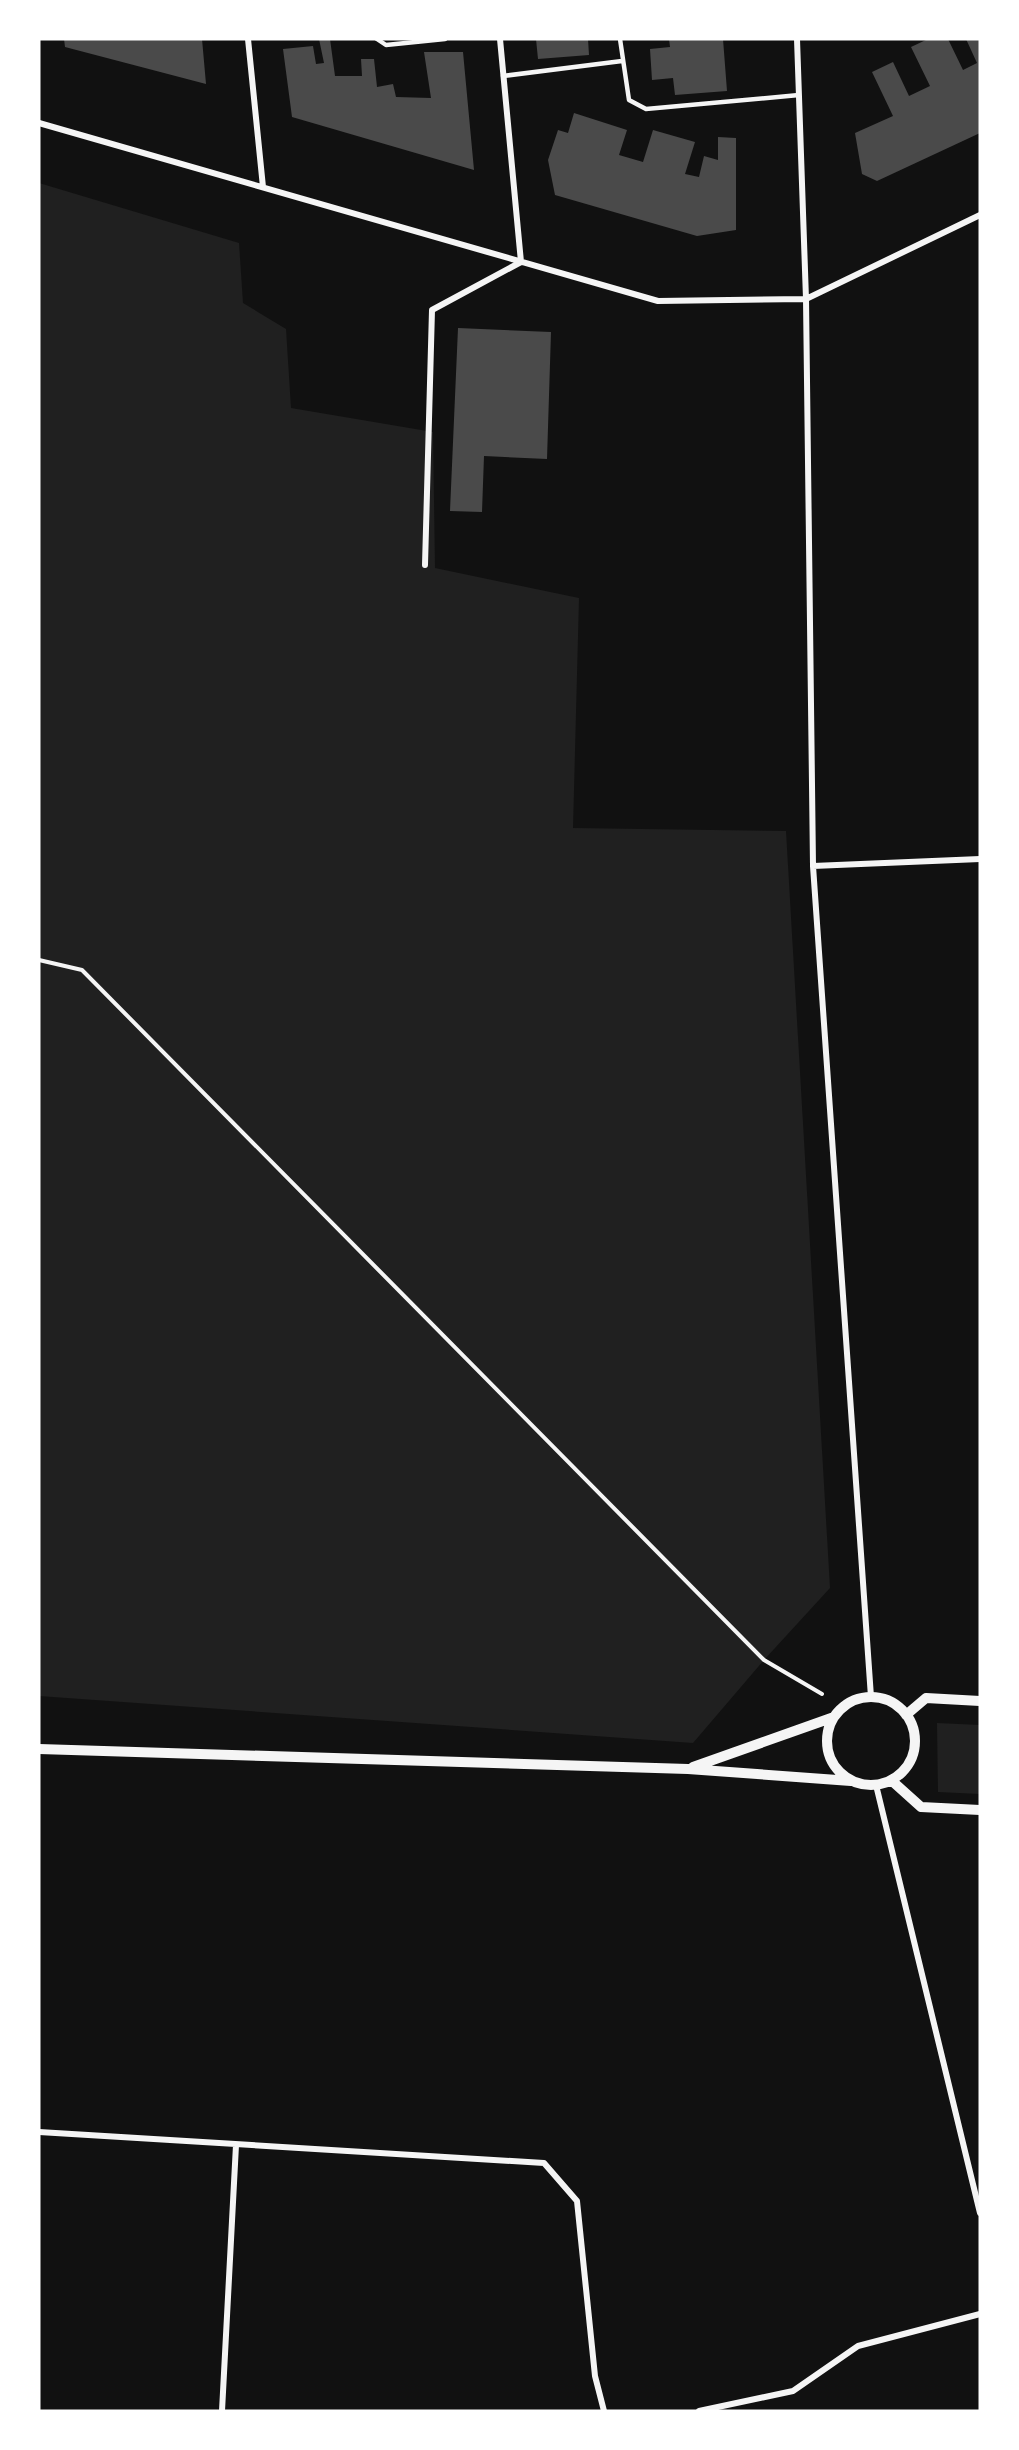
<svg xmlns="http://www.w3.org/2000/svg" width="1019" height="2450" font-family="'Fira Sans Condensed',sans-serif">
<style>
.green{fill:#202020}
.building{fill:#4a4a4a}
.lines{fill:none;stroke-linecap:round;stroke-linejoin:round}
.path{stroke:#f5f5f5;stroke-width:4}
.service{stroke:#f5f5f5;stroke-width:4.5}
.minor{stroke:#f5f5f5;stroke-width:6}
.tertiary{stroke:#f5f5f5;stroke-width:10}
</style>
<rect width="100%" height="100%" fill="#111"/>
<path class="green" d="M39,183l200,60 4,60 43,26 5,79 142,24 2,136 144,30 -6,230 213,3 44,757 -66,72 -71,83 -654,-47z
M937,1723l43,2v69l-42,-2z"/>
<path class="building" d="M64,39h138l4,45 -141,-37z
M319,39h11l5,37h27l-1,-17h13l3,28 16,-3 3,13 35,1 -7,-46h39l11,118 -182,-53 -9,-68 30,-3 3,18 8,-1z
M536,39h52l1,16 -51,4z
M669,39h54l4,52 -52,4 -2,-17 -21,2 -2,-31 20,-2z
M928,39h20l15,31 14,-7 -11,-24h14v94l-103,48 -15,-7 -7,-41 38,-17 -21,-44 21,-10 16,34 21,-10 -19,-39z
M574,113l53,17 -8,25 24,7 10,-32 42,12 -10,32 14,3 5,-21 14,4v-23l18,1v92l-39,6 -142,-41 -7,-35 10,-30 10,3z
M458,328l93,4 -4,127 -63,-3 -2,56 -32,-1z"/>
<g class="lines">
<path class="path" d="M39,960l43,10 682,690 58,34"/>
<path class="service" d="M377,39l9,6 59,-6
M620,39l9,61 17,9 153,-14
M503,76l119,-15"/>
<path class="minor" d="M248,39l15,148
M797,39l9,260 7,567 58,831
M39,123l619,178 148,-2 174,-84
M425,565l7,-255 89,-48 -21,-223
M813,866l167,-7
M876,1785l104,428
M39,2132l505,31 33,38 18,175 9,35
M222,2411l14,-266
M699,2411l94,-20 65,-45 122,-32"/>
<path class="tertiary" d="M827 1741a44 44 0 1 1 88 0a44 44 0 1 1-88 0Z
M906,1715l20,-17 54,3
M39,1749l649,20 163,12
M693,1767l141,-50
M891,1780l30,27 59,3"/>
</g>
<rect width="1019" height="2450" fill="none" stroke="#ffffff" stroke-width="81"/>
</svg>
